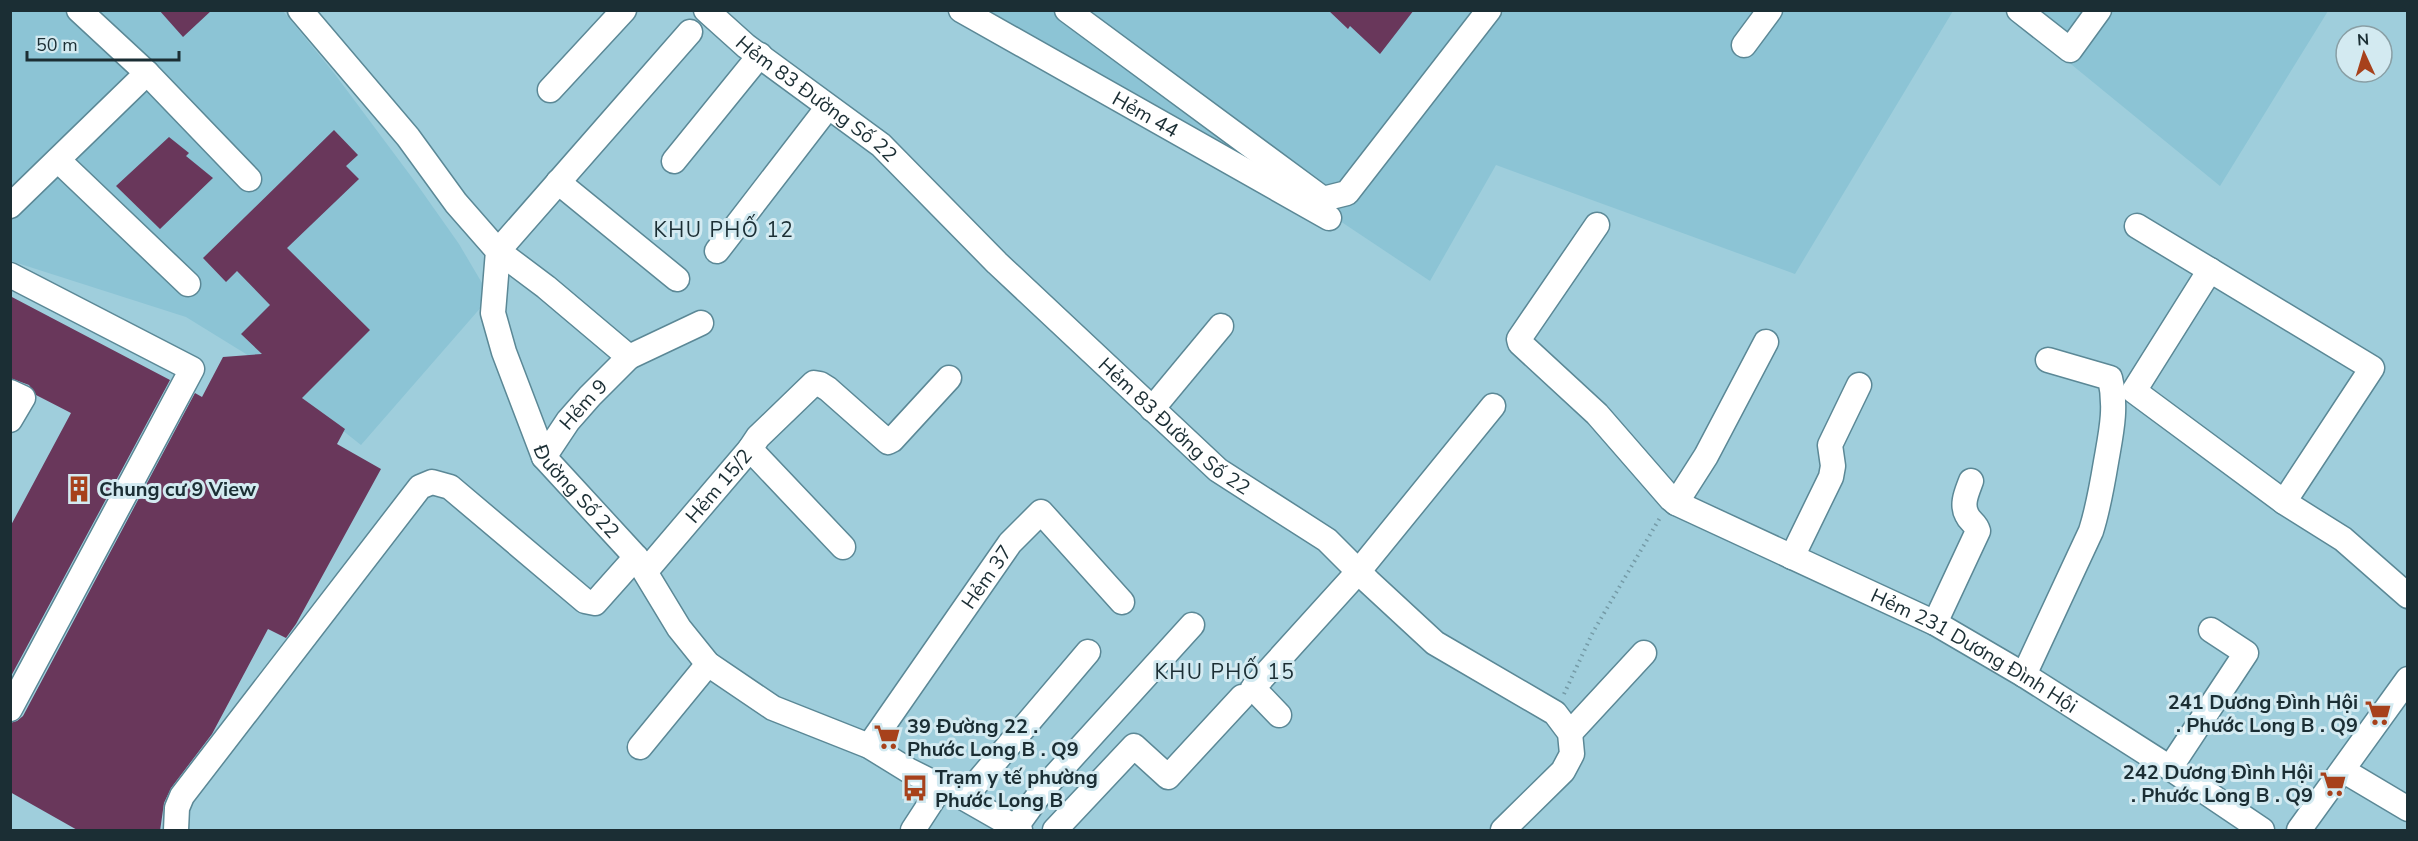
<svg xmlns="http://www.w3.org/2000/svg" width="2418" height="841" font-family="'Nunito Sans',sans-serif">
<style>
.built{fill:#8cc4d5}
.building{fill:#69375b}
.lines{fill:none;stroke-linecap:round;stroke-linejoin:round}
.minor-casing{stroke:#5b8896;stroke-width:27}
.path{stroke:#759ba7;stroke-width:4;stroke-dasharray:1.5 4.5;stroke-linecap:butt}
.minor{stroke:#fff;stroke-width:24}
.labels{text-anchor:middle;stroke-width:6;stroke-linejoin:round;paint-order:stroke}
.street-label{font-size:20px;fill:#1b2e34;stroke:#d3eaf1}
.poi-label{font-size:20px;font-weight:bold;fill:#1b2e34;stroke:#d3eaf1;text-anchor:start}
.neighbourhood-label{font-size:21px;letter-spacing:1.5px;fill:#1b2e34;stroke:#d3eaf1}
</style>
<rect width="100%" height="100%" fill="#9fcedc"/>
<path class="built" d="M11,11h272l51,62 82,110 43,61 23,39 1,22 -122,140 -115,-91 -60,-37 -175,-56z
M968,11h985l-158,263 -299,-109 -66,116 -99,-66z
M2006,11h322l-108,175z"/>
<path class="building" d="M159,10h53l-29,27z
M1328,10h86l-34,44 -30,-28 -2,3z
M334,130l24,25 -12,11 13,13 -72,69 83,82 -68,68 43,31 -8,15 44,25 -85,155 -10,14 -18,-9 -56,105 -41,54 -7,15 -4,28h-81l-69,-39v-69l7,-2 6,-5 172,-323 7,4 21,-40 39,-3 -21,-20 29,-29 -33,-34 -11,11 -23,-24z
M169,137l20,16 -3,3 27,22 -53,51 -44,-43z
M10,296l160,84 -160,298v-151l61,-114 -35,-18 -7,-10 -19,-7z"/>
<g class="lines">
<g class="minor-casing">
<g id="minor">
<path d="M79,10l68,63 102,106"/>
<path id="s1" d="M300,10l108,127 48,66 42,48 -5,62 11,39 40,105 92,100 43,71 29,36 65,44 96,38 39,24 56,28 56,32"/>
<path id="s2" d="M706,10l40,36 135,99 116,118 221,207 109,70 42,42 66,61 120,70 15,20 2,21 -9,17 -60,59"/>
<path id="s3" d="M961,10l368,208"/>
<path d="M1067,10l256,189 24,-6 142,-183"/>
<path d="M2019,10l51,40 29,-40"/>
<path d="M1744,45l26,-35"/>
<path d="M550,90l74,-80"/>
<path d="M58,160l130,124"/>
<path d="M674,161l86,-106"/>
<path d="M558,182l119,97"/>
<path d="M10,206l137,-133"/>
<path id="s4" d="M1597,225l-78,114 1,4 77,71 74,85 5,4 259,120 89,52 146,93 92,62"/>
<path d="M2137,226l235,142 -88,134"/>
<path d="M717,251l111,-144"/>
<path d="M2210,270l-76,121 150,111 59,37 65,57"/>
<path d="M10,275l182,94 -182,340"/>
<path d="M629,357l-83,-70 -48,-36 192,-219"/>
<path d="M10,392l13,6 -13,22"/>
<path d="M1152,409l69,-83"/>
<path d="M750,449l8,-12 56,-54 6,1 8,5 60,53 4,-2 57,-62"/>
<path id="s5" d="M544,457l24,-36 22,-25 39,-39 72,-34"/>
<path d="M1676,503l30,-47 60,-114"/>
<path d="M1792,557l39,-80 2,-11 -3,-21 29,-60"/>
<path id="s6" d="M646,571l104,-122 93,98"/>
<path d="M1935,623l43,-92c-2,-8 -8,-9 -11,-16 -6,-11 0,-23 4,-34"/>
<path d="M2024,675l67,-144c7,-22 11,-45 15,-69 5,-29 11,-54 4,-84l-62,-18"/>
<path d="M1279,715l-26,-27 105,-116 135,-166"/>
<path d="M1570,733l74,-80"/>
<path id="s7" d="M869,746l141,-203 31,-31 81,90"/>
<path d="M640,747l68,-83"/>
<path d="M2170,768l76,-115 -35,-23"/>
<path d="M2344,771l64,38"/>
<path d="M964,798l124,-146"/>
<path d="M1015,828l29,-40 148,-163"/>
<path d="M176,830l1,-22 5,-12 238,-309 12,-5 18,5 135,114 10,2 41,-46"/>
<path d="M913,830l28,-43"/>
<path d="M1055,830l79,-84 34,31 74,-80"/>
<path d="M2299,830l109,-151"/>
</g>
</g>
<path class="path" d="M1564,694l29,-62 68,-116"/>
<use href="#minor" class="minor"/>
</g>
<defs>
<g id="building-bare" transform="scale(2.07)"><path d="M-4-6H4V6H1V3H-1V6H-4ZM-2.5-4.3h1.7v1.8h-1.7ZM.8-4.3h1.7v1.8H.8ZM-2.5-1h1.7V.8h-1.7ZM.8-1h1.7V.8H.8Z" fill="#a7411b" stroke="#d3eaf1" stroke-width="2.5" paint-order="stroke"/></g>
<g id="supermarket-bare" transform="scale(2.07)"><path d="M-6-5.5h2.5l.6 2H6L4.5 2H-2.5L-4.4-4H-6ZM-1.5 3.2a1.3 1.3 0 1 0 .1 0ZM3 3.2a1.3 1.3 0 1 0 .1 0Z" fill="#a7411b" stroke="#d3eaf1" stroke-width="2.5" paint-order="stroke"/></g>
<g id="bus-bare" transform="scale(2.07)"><path d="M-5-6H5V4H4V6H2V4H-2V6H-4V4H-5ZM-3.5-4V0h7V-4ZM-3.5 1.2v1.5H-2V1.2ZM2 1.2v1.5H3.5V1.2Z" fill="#a7411b" stroke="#d3eaf1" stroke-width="2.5" paint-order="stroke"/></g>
</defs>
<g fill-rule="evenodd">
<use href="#building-bare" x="79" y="489"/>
<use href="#supermarket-bare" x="2378" y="713"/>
<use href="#supermarket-bare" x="887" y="737"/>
<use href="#supermarket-bare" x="2333" y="784"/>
<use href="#bus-bare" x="915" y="788"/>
</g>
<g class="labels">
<g class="street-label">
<text dy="7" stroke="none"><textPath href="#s2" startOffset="142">Hẻm 83 Đường Số 22</textPath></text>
<text dy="7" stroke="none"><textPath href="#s3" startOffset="212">Hẻm 44</textPath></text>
<text dy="7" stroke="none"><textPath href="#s5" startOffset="66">Hẻm 9</textPath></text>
<text dy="7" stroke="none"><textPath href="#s2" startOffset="628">Hẻm 83 Đường Số 22</textPath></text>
<text dy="7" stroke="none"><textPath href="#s1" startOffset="574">Đường Số 22</textPath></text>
<text dy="7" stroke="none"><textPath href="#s6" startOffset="112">Hẻm 15/2</textPath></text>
<text dy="7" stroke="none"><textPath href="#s7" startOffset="206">Hẻm 37</textPath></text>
<text dy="7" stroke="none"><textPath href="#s4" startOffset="699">Hẻm 231 Dương Đình Hội</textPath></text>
</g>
<g class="poi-label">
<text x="99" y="496">Chung cư 9 View</text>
<text x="2358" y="709" text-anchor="end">241 Dương Đình Hội<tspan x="2358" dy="23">. Phước Long B . Q9</tspan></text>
<text x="907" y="733">39 Đường 22 .<tspan x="907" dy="23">Phước Long B . Q9</tspan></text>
<text x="2313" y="779" text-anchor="end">242 Dương Đình Hội<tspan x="2313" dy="23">. Phước Long B . Q9</tspan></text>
<text x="935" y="784">Trạm y tế phường<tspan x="935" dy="23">Phước Long B</tspan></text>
</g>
<g class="neighbourhood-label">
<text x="724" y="237">KHU PHỐ 12</text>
<text x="1225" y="679">KHU PHỐ 15</text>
</g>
</g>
<rect width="2418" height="841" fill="none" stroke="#1b2e34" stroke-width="24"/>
<g transform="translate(2364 54) rotate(356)"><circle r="28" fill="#d3eaf1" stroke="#899fa5" stroke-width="1.5"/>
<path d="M0-4.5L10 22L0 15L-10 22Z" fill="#a7411b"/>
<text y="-9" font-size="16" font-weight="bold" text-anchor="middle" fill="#1b2e34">N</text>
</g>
<path d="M27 51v9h152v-9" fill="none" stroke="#1b2e34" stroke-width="3"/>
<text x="36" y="51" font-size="18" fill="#1b2e34" stroke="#d3eaf1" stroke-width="4.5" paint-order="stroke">50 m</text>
</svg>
